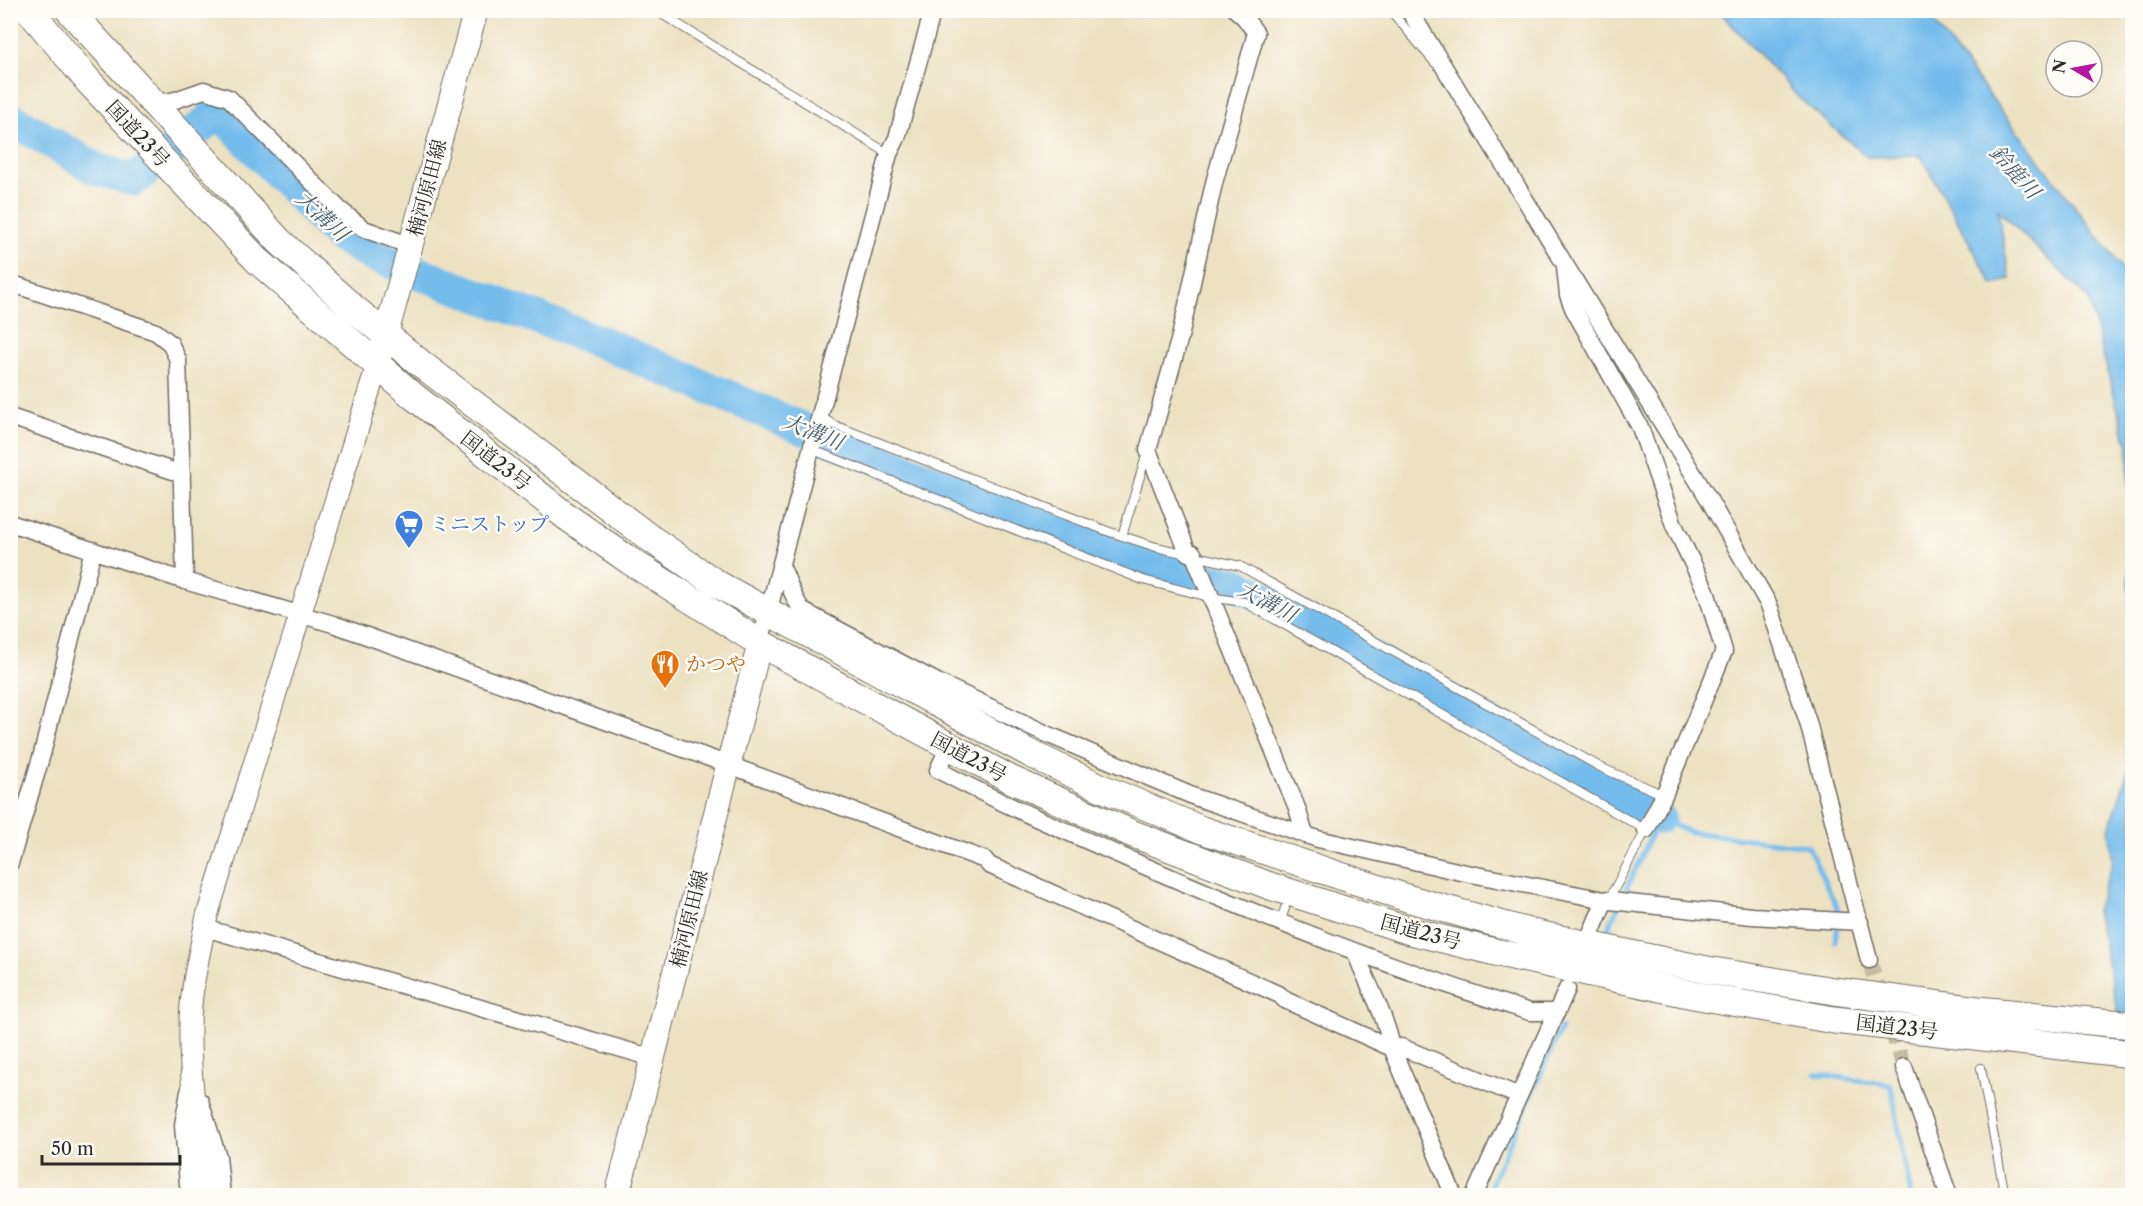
<svg xmlns="http://www.w3.org/2000/svg" width="2143" height="1206" font-family="'Libre Caslon Text','Noto Serif JP',serif">
<style>
.water{fill:#73bcec;stroke:#4f748c;stroke-width:1.5}
.lines{fill:none;stroke-linecap:round;stroke-linejoin:round}
.stream{stroke:#73bcec;stroke-width:5}
.river{stroke:#73bcec;stroke-width:33}
.minor-tunnel{stroke:#c5bda3;stroke-width:16;stroke-dasharray:16 8;stroke-linecap:butt}
.service-casing{stroke:#6f6b60;stroke-width:10}
.minor-casing{stroke:#6f6b60;stroke-width:19}
.tertiary-casing{stroke:#6f6b60;stroke-width:23}
.secondary-casing{stroke:#6f6b60;stroke-width:26}
.trunk-casing{stroke:#6f6b60;stroke-width:29}
.service{stroke:#fff;stroke-width:8}
.minor{stroke:#fff;stroke-width:16}
.tertiary{stroke:#fff;stroke-width:21}
.secondary{stroke:#fff;stroke-width:24}
.trunk{stroke:#fff;stroke-width:27}
.labels{text-anchor:middle;stroke-width:5;stroke-linejoin:round;paint-order:stroke}
.street-label{font-size:20px;fill:#2b2b2b;stroke:#fdfcf7}
.shop-label{font-size:20px;fill:#366cbe;stroke:#fdfcf7;text-anchor:start}
.food-label{font-size:20px;fill:#c56008;stroke:#fdfcf7;text-anchor:start}
.water-label{font-size:21px;font-style:italic;fill:#445e6f;stroke:#fdfcf7}
</style>
<rect width="100%" height="100%" fill="#fdfcf7"/>
<filter id="ink" filterUnits="userSpaceOnUse"><feTurbulence type="fractalNoise" baseFrequency=".0167" numOctaves="2"/><feDisplacementMap in="SourceGraphic" scale="12" xChannelSelector="R" yChannelSelector="G"/><feConvolveMatrix kernelMatrix="1 2 1 2 8 2 1 2 1" color-interpolation-filters="sRGB"/></filter>
<filter id="wash" filterUnits="userSpaceOnUse"><feTurbulence type="fractalNoise" baseFrequency=".008" numOctaves="4" result="noise"/><feDisplacementMap in="SourceGraphic" scale="24" xChannelSelector="R" yChannelSelector="G"/><feGaussianBlur stdDeviation="1.35" result="paint"/><feColorMatrix in="noise" values="0 0 0 0 0 0 0 0 0 0 0 0 0 0 0 0 0 1.4 0 .05"/><feComposite in="paint" operator="in"/></filter>
<g filter="url(#wash)">
<rect width="100%" height="100%" fill="#ece1c1"/>
<path class="water" d="M1719,11h206l207,270v795l-36,-166 17,-49 -4,-31 21,-65 -2,-318 -40,-149 -90,-88 12,69 -17,6 -72,-129 -54,1 -69,-60z"/>
<g class="lines">
<path class="stream" d="M1657,822l2,-4 30,14 119,14 32,68 -5,27
M1605,935l47,-102
M1816,1074l75,11 20,111
M1486,1196l75,-168"/>
<path class="river" d="M10,118l86,51 38,11 85,-68 119,123 33,20 232,88 201,86 338,135 45,12 46,7 26,12 400,223"/>
</g>
</g>
<g filter="url(#ink)">
<g class="lines">
<path class="minor-tunnel" d="M1869,960l35,107"/>
<g class="service-casing">
<path id="service" d="M655,10l234,144
M1390,10l45,53
M821,417l13,8 273,106 49,16 84,19 362,202 62,27
M813,450l330,130 66,17 35,5 402,228 -38,71
M1122,536l25,-83
M1280,923l5,-15
M1981,1068l24,128"/>
</g>
<g class="minor-casing">
<path id="minor" d="M1409,10l299,488 61,107 39,117 61,238
M154,104l21,-4 29,-10 25,8 110,111 25,20 47,17
M1565,267l3,28 5,13 67,119 34,98 32,66 18,60 -60,144 -18,35
M10,283l146,49 14,11 8,17 7,221
M10,417l172,57
M10,523l175,58 148,43 396,141 256,95 4,5 291,130 5,5 107,48 62,148
M1188,553l-40,-103 32,-113 34,-154 42,-150 -12,-16 -8,-7
M1193,553l104,255 8,27
M781,566c8,15 11,32 22,45l136,72 110,52 146,62 123,42 143,33 149,29 142,15 108,6
M760,643l129,-489 8,-16 36,-128
M949,746l-11,24c65,35 134,64 202,94 128,56 257,106 390,148h27
M10,863l32,-109 51,-204
M205,928l448,130
M1592,931l13,-31
M1356,954c12,31 30,62 36,94l9,-1 118,49
M1904,1067l45,129
M200,1101l18,56 4,39
M189,1196l-6,-71 6,-33
M1474,1196l93,-207"/>
</g>
<g class="tertiary-casing">
<path id="tertiary" d="M206,1196c-7,-57 -17,-114 -16,-170 0,-37 10,-74 17,-110l170,-550"/>
</g>
<g class="secondary-casing">
<path id="secondary" d="M381,352l95,-342
M617,1196l143,-553"/>
</g>
<g class="trunk-casing">
<path id="trunk" d="M29,10l61,73 167,177 155,135 155,122 63,44 130,82 250,136 123,55 137,52 140,45 89,22 194,42 141,25 298,34
M69,10l210,231 73,66 68,56 227,173 70,48 312,169 73,35 100,42 208,69 122,34 175,37 127,21 144,19 154,15"/>
</g>
<use href="#service" class="service"/>
<use href="#minor" class="minor"/>
<use href="#tertiary" class="tertiary"/>
<use href="#secondary" class="secondary"/>
<use href="#trunk" class="trunk"/>
</g>
</g>
<defs>
<g id="supermarket-pin" transform="scale(1.5)"><path d="M0 17L-7.5 6A9.5 9.5 0 1 1 7.5 6Z" fill="#3f7fe0" stroke="#fdfcf7"/><path d="M-6-5.5h2.5l.6 2H6L4.5 2H-2.5L-4.4-4H-6ZM-1.5 3.2a1.3 1.3 0 1 0 .1 0ZM3 3.2a1.3 1.3 0 1 0 .1 0Z" fill="#fff"/></g>
<g id="restaurant-pin" transform="scale(1.5)"><path d="M0 17L-7.5 6A9.5 9.5 0 1 1 7.5 6Z" fill="#e8710a" stroke="#fdfcf7"/><path d="M-5-6h1v4h1v-4h1v4h1v-4h1v5L-1.5 .5V6h-2V.5L-5-1ZM5-6V6H3V1.5H1.5Q1.5-4 5-6Z" fill="#fff"/></g>
</defs>
<g fill-rule="evenodd">
<use href="#supermarket-pin" x="409" y="524"/>
<use href="#restaurant-pin" x="665" y="664"/>
</g>
<g class="labels">
<g class="street-label">
<text transform="translate(138 134) rotate(47)" y="7">国道23号</text>
<text transform="translate(427 188) rotate(-75)" y="7">楠河原田線</text>
<text transform="translate(496 461) rotate(38)" y="7">国道23号</text>
<text transform="translate(969 757) rotate(28)" y="7">国道23号</text>
<text transform="translate(689 919) rotate(-76)" y="7">楠河原田線</text>
<text transform="translate(1421 932) rotate(15)" y="7">国道23号</text>
<text transform="translate(1897 1027) rotate(7)" y="7">国道23号</text>
</g>
<g class="shop-label">
<text x="430" y="531">ミニストップ</text>
</g>
<g class="food-label">
<text x="686" y="671">かつや</text>
</g>
<g class="water-label">
<text transform="translate(2015 172) rotate(48)" y="7">鈴鹿川</text>
<text transform="translate(322 216) rotate(43)" y="7">大溝川</text>
<text transform="translate(813 432) rotate(22)" y="7">大溝川</text>
<text transform="translate(1267 602) rotate(28)" y="7">大溝川</text>
</g>
</g>
<rect width="2143" height="1206" fill="none" stroke="#fdfcf7" stroke-width="36"/>
<g transform="translate(2074 69) rotate(280)"><circle r="28" fill="#fdfcf7" stroke="#a9a8a5" stroke-width="1.5"/>
<path d="M0-4.5L10 22L0 15L-10 22Z" fill="#b5179e"/>
<text y="-9" font-size="16" font-weight="bold" text-anchor="middle" fill="#2b2b2b">N</text>
</g>
<path d="M42 1155v9h138v-9" fill="none" stroke="#2b2b2b" stroke-width="3"/>
<text x="51" y="1155" font-size="18" fill="#2b2b2b" stroke="#fdfcf7" stroke-width="4.5" paint-order="stroke">50 m</text>
</svg>
